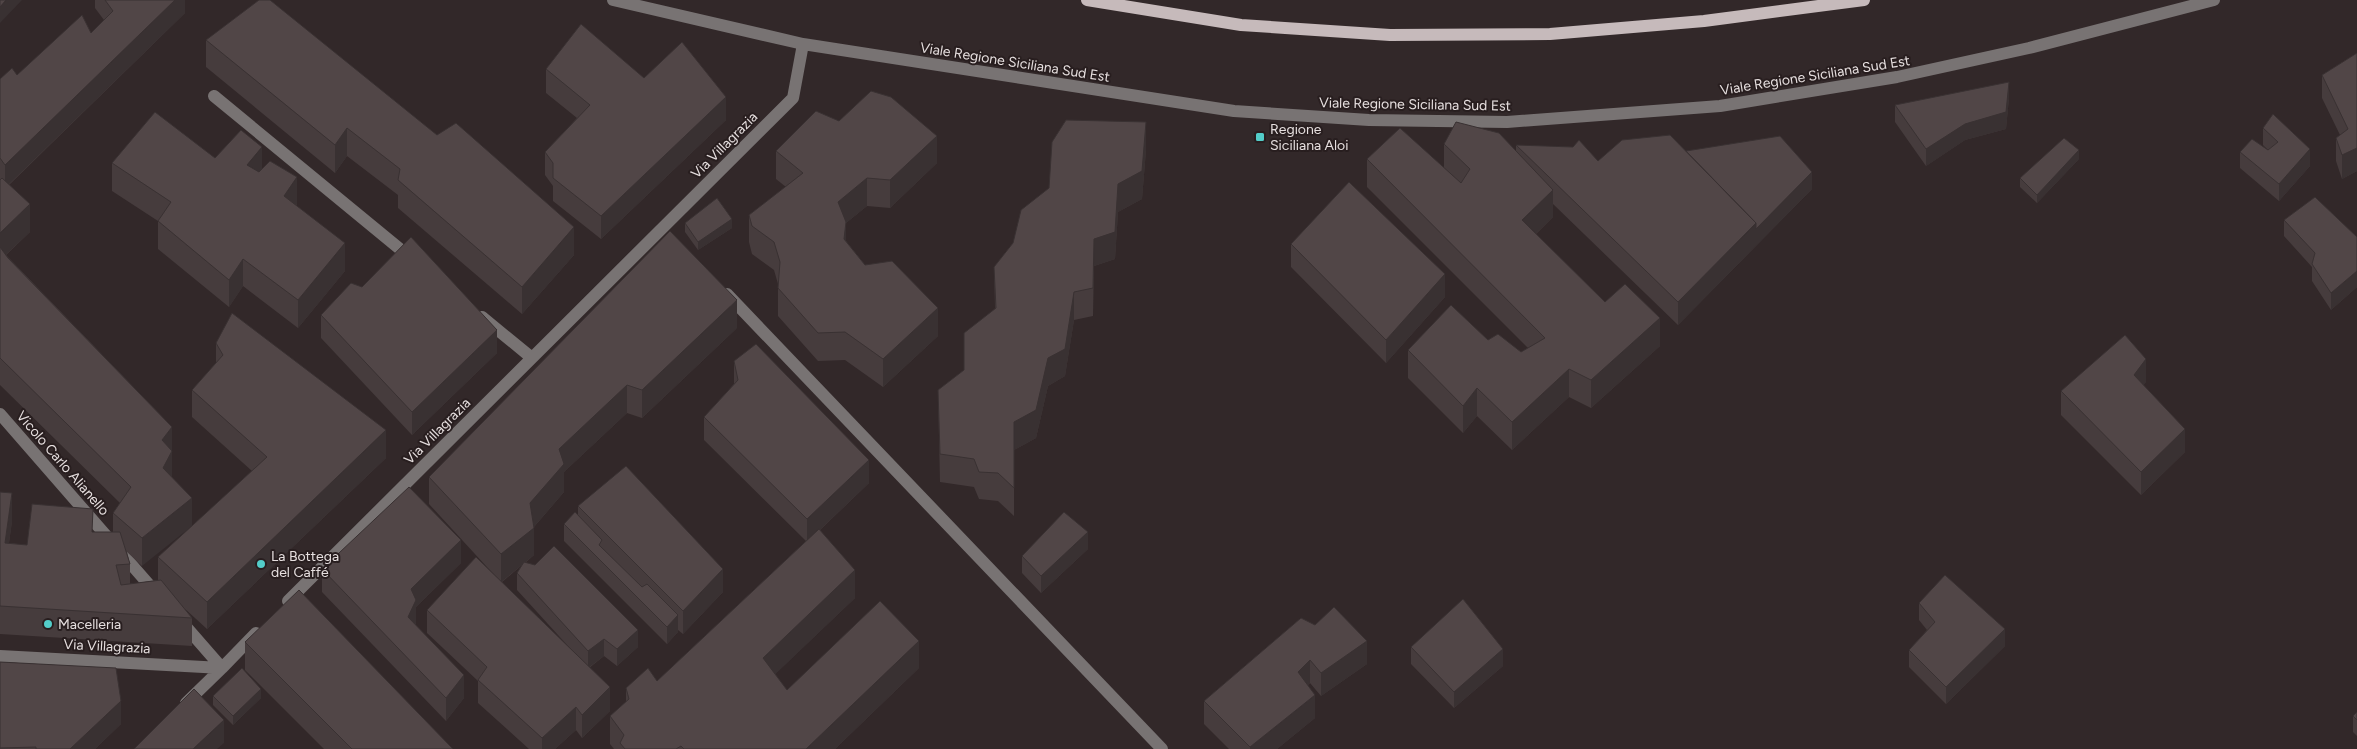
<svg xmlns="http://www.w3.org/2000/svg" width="2357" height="749" font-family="Figtree,sans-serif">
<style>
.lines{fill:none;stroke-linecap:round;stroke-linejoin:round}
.minor{stroke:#787373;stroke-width:12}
.major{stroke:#c6babb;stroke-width:12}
.wall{fill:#463c3d;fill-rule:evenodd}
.shaded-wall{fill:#393132}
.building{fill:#514647;stroke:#393132}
.poi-dot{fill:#53cdc9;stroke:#281e1f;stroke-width:2}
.labels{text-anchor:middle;stroke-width:4;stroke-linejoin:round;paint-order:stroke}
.street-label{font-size:14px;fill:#e6dfdf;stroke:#281e1f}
.poi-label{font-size:14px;fill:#e6dfdf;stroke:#281e1f;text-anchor:start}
</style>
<rect width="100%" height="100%" fill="#322829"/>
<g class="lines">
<path class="minor" d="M613,0l190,44 431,67 135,9 138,2 213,-16 177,-29 132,-29 185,-48
M214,96l198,163
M727,294l435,455
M482,317l50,41
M0,414l158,181
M288,601l505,-503 10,-54
M181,621l41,47 -36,35
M0,656l222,12 34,-35"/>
<path class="major" d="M1087,0l154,25 149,10 160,-1 154,-13 160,-21"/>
</g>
<path class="wall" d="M95,0h90v13l-176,172 21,47 -24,23 166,172v50l-30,89 -15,-14 3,12v20l28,-4v-23l94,-86 -60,-54v-27l24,-27v-20l170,115 -179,171 -23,-21 8,10v28l-192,-12v-142l12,29 -3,22 18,2 66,-13h20v-19l7,-10 -120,-118v-306l17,-4 74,-42 13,-13 -9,-12z
M206,40l368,215 -52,59 -124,-106v-13l-51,-39 -12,17 -129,-106z
M2357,53v118l-15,8 -6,-18v-23l4,-3 -18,-37v-23z
M546,69l98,9 82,42 -125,119 -48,-38v-15l-8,-11v-23l32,-34 -31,-25z
M2009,98l-3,31 -41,11 -39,26 -31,-44v-17z
M2263,128l47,38 -31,35 -39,-33v-16l28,-2 -5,-5z
M1444,144l72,7v-6l82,16 88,-10 126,38 -134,136 -125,-121v13l-17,17 69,68 55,44 -69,62 -22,-11 -57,53 -35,-34 -14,17 -55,-55v-28l80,-10 33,12 7,-4 -161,-161v-28l77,8z
M1146,150l-4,49 -24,13 -3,47 -21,7 -1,50 -19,4 -9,56 -17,10 -12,52 -22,12v66l-16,-15 -19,-2 -5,-12 -34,-5 -2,-92 26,-20 31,-62 -1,-41 19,-24z
M776,151l161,12 -47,45 -23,-2 -21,17v18l19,24 73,71 -55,51 -38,-27 -27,1 -40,-45v-32l-4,-14 -22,-16 -3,-12v-27l37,-28 -10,-8z
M215,158l47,12 35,34 -1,2 49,65 -47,57 -55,-42 -14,21 -71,-58v-28l-46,-30v-28z
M2079,159l-42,44 -17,-16v-9z
M2284,220l73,17v50l-26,23 -19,-29v-14l-28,-31z
M685,223l47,5 -34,22 -13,-18z
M1291,244l154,53 -59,66 -95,-96z
M321,315l176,38 -85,82 -91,-97z
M737,328l-95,90 -15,-5 -63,59v20l-30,35v28l-9,8 113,84 -21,19 -13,-10 -15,12 21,43 -28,27 -6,-8 -21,19h-26l-51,-46v-22l-51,-48v-23l70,-32 -68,-74v-27zM522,565l-5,8v17l61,67 -76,-75z
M734,361l135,122 -49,47 35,68 -80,76 12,16 132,-22 -84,81h-221l-4,-5v-28l16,-14v-14l31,-7 149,-140 -102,-101v-23l30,-33z
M2146,382l-3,3 42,67 -44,43 -80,-80v-24z
M578,506l145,86 -40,42 -5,-4v2l-11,12 -103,-103v-17l14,-8z
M1088,549l-47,44 -19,-20v-17z
M461,563l-45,44v16l-1,2 49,73 -18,23 -124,-129v-23z
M1919,603l86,43 -59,58 -37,-37v-17l18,-20 -8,-10z
M1301,618l66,46 -46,32 -11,-13 -2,2 7,33 -38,31h-48l-25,-25v-23z
M245,642l208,107h-129l-79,-79z
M1411,647l92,19 -49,42 -43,-44z
M0,662l121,62 -26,25h-95z
M213,696l48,2 -28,27 -20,-20z
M2357,712v24l-4,-4v-16z"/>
<path class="shaded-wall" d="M6,0h16l-22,23v-16z
M175,0h10v13l-180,175v-23z
M2009,82v16l-3,31 -41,11 -39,26v-17z
M726,97v23l-125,119v-23z
M1146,122v28l-4,49 -24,13 -3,47 -21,7 -1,50 1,-77z
M347,128v28l-12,17v-28z
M937,136v27l-47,45v-28z
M262,147v28l-15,-10z
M2357,148v23l-15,8v-24z
M2310,149v17l-31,35v-17z
M2079,150v9l-42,44v-8z
M1812,172v17l-134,136v-23l78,-79z
M297,177v27l-13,20v-28z
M867,178v28l-21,17v27l-8,-48z
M1553,190v27l-31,30v-27z
M30,204v28l-30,28v-27z
M732,219v9l-34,22v-8z
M574,227v28l-52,59v-27z
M345,243v28l-47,57v-28z
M243,259v27l-14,21v-27z
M2357,271v16l-26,23v-17z
M1445,274v23l-59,66v-23z
M1074,292v28l-9,56 -17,10 -12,52 -22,12v-28l34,-64z
M737,300v28l-95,90v-28z
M938,308v28l-55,51v-28z
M1660,318v28l-69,62v-28z
M497,330v23l-85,82v-23z
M2146,359v23l-12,16v-23z
M1569,369v28l-57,53v-28z
M627,385v28l-63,59v20l-32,37 2,-1v27l-33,27v-28l58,-105z
M1477,388v28l-14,17v-27z
M172,427v51l-9,-10 -1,-28z
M2185,429v23l-44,43v-23z
M386,430v28l-179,171v-27z
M869,460v23l-62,59v-23z
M12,493v28l-7,50v-28z
M192,498v28l-50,40v-28z
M1088,532v17l-47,44v-17z
M461,540v23l-45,44v16l-8,17v-23l3,-28z
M723,569v23l-40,42v-23z
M855,570v28l-92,88v-28z
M678,615v17l-11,12v-17z
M2005,629v17l-59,58v-17z
M638,630v17l-21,19v-17z
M604,639v17l-16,12v-17z
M919,641v27l-84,81h-29z
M1367,641v23l-46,32v-23z
M1503,649v17l-49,42v-16z
M1310,660v23l-12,12v-23z
M464,675v23l-18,23v-23z
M610,687v24l-28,27v-23z
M261,689v9l-28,27v-9z
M1315,695v23l-38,31h-27v-2z
M121,701v23l-26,25h-25z
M576,707v23l-21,19h-13v-11z
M224,720v23l-7,6h-24z"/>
<path class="building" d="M0,0h6l-6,7z
M105,0h70l-170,165 -5,-7v-79l12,-11 5,7 65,-60 9,18 22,-22z
M259,0h11l167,135 19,-12 118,104 -52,60 -124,-107 2,-11 -53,-41 -12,17 -129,-105z
M581,24l63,54 38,-36 44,55 -125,119 -48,-38v-15l-8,-11 45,-47 -44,-36z
M2357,53v95l-15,7 -6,-17 12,-9 -26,-54z
M2009,82l-3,30 -41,12 -39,25 -31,-44z
M871,91l20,6 46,39 -47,44 -23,-2 -29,24 8,20 -2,17 21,26 27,-4 46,47 -55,51 -38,-27 -27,1 -40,-45 2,-26 -6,-20 -22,-16 -3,-11 54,-42 -27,-22 40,-40 23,10z
M155,112l60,46 26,-28 21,17 -15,18 12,7 11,-11 27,16 -13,19 61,47 -47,57 -55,-41 -14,21 -71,-59 13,-19 -59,-39z
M2273,114l37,35 -31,35 -39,-32 12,-13 16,11 10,-8 -15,-14z
M1066,120l80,2 -4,49 -24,13 -3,48 -21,7 -1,49 -19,4 -9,57 -17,9 -12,52 -22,12v66l-16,-15 -19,-1 -5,-13 -34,-5 -2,-64 26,-20v-37l32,-25 -2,-41 19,-24 8,-33 28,-22 3,-46z
M1456,122l43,11 54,57 -31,30 83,82 20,-18 35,34 -69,62 -22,-11 -57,53 -35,-34 -14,18 -55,-56 43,-45 37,35 10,-6 23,18 24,-14 -178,-179 33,-31 61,55 9,-14 -26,-25z
M1670,135l86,88 -78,79 -162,-157 57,2 6,-7 19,21 24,-21z
M1780,136l32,36 -56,57v-6l-70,-72z
M2064,138l15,12 -42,45 -17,-17z
M2,178l28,26 -30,29v-53z
M1349,182l96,92 -59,66 -95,-96z
M2315,197l42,40v34l-26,22 -19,-29 3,-11 -31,-33z
M717,198l15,21 -34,23 -13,-19z
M670,231l67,69 -95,90 -15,-5 -68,64 5,15 -34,39 4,25 -33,26 -72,-77z
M411,237l86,93 -85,82 -91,-97 30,-32 11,4z
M0,247l8,11 164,169 -10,13 10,11 -9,17 29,30 -50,40 -29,-25 18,-26 -131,-129z
M232,313l154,117 -179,172 -49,-45 109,-100 -75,-67 31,-35 -7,-12z
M2125,335l21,24 -12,16 51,54 -44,43 -80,-81z
M756,344l113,116 -62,59 -103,-102 34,-37 -4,-19z
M626,466l97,103 -40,42 -105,-105z
M409,487l52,53 -50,49 5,11 -8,17 56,58 -18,23 -124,-129z
M0,492l12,1 -7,50 22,2 5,-41 61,5 -1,23h28l10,32 -14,1 5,20 40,-5 31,38 -192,-12z
M575,512l27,28 -3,5 43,42 5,-3 31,31 -11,12 -103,-103z
M1064,512l24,20 -47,44 -19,-20z
M819,529l36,41 -92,88 24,32 93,-89 39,40 -113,108h-122l-3,-3 -5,3h-51l-5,-6 4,-8 -14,-19 19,-17 -3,-11 22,-20 9,13z
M554,546l84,84 -21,19 -13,-10 -16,12 -71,-78 7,-11 11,3z
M476,557l134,130 -28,28 -6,-8 -34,31 -64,-58 9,-13 -60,-57z
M1945,575l60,54 -59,58 -37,-37 26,-28 -16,-19z
M299,590l154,159h-101l-107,-107z
M1463,599l40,50 -49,43 -43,-45z
M1334,607l33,34 -46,32 -11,-13 -12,12 17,23 -65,52 -46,-46 97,-83 14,7z
M0,662l116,6 5,33 -51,48h-34v-2l-36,1z
M242,668l19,21 -28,27 -20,-20z
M194,689l30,31 -31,29h-59z
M2357,712v8l-4,-4z"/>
<g class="poi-dot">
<rect x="1255" y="132" width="10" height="10" rx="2.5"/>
<circle cx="261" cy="564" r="5"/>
<circle cx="48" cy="624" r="5"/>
</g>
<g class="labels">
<g class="street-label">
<text transform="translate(1015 62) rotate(9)" y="5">Viale Regione Siciliana Sud Est</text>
<text transform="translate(1815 75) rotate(-9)" y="5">Viale Regione Siciliana Sud Est</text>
<text transform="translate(1415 104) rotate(1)" y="5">Viale Regione Siciliana Sud Est</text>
<text transform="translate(724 145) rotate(-45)" y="5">Via Villagrazia</text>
<text transform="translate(437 431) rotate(-45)" y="5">Via Villagrazia</text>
<text transform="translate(63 463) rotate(49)" y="5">Vicolo Carlo Alianello</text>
<text transform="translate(107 646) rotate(3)" y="5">Via Villagrazia</text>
</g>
<g class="poi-label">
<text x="1270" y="134">Regione<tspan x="1270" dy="16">Siciliana Aloi</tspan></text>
<text x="271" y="561">La Bottega<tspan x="271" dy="16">del Caffé</tspan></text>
<text x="58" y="629">Macelleria</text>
</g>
</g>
</svg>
